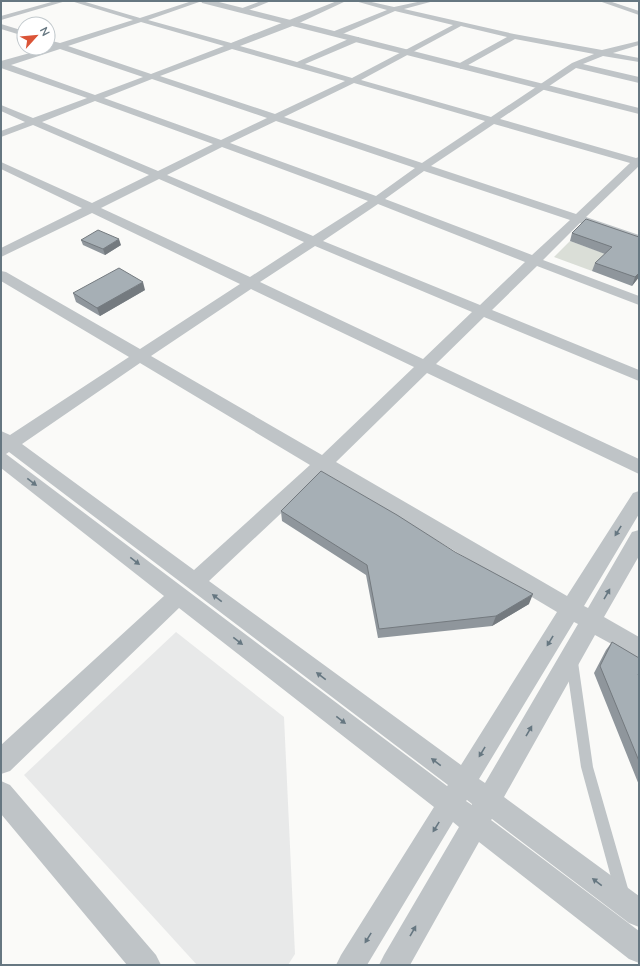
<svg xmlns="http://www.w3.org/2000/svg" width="640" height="966" font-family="Mulish,sans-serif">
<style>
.built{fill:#e8e9e9}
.green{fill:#daded7}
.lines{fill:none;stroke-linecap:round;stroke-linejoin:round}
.service{fill:#bfc4c7;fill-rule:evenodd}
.minor{fill:#bfc4c7;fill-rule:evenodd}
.tertiary{fill:#bfc4c7;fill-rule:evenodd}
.wall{fill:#8f969c}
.shaded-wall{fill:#747a7f}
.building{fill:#a6afb5;stroke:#747a7f}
.oneway{fill:#667781}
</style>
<rect width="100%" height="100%" fill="#fafaf8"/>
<path class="built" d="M176,632l108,85 11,237 -7,11h-91l-173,-190z"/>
<path class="green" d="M570,241l39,14 -17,16 -38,-14z"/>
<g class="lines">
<path class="service" d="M572,657l4,1 2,4 15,105 36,125 -2,5 -5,2 -5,-2 -2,-5 -34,-125 -15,-105 2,-4z"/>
<path class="minor" d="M55,1h11l-65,19v-4z
M71,1h11l58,17 52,-17h10l-54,19 83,23 106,-42h9l-51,24 -55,21 57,16 56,-25h6v4l-54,23 47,14 101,-53 -58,-14 -57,25h-6v-4l55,-22 -32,-9h12l27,6 28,-6h12l-30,8 110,25 88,16 37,-9v4l-26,8 26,5v4l-36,-6 -20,8 56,13v6l-63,-15 -76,51 136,39 3,-1v9l-53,51 53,18v8l-59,-20 -37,37 96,36v9l-102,-39 -45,44 147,60v11l-155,-64 -48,47 203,95v15l-212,-101 -91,89 231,134 66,-103 6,-2v23l-55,92 4,2 44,-76 7,-2v26l-35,61 35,20v22l-44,-24 -91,162 135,99v31l-10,-4 -137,-104 -1,1 148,111v32l-10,-4 -150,-117 -69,123h-31l5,-10 75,-128 -6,-5 -86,143h-31l5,-10 93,-148 -255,-199 -169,163 -9,3v-29l163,-149 -163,-128v-37l9,4 119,-78 -128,-76v-10l5,1 134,77 100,-65 -148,-71 -91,44v-9l81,-40 -81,-39v-7l91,41 57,-28 -116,-50 -32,12v-6l24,-9 -24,-11v-6l32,13 54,-20 -86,-30v-7l47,-13 4,-2 -4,-1v-5l12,3 73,-23zM141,22l83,24 -73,28 -83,-28zM461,26l46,11 -49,27 -1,2 4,3 54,-30 79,15 -22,9 -81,54 -130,-37zM60,49l83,28 -48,18 -84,-30zM232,49l113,32 -70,33 -115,-38zM152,79l115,39 -46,22 -117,-42zM354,83l131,38 -63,42 -138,-46zM95,101l118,43 -55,27 -116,-49zM276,121l139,47 -39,28 -146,-53zM494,124l136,39 -54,51 -145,-48zM222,147l146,54 -55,35 -146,-61zM424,171l146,49 -38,35 -147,-56zM159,179l145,63 -54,35 -149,-69zM378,204l147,58 -45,43 -157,-64zM315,246l157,66 -49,47 -163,-77zM251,289l163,78 -92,88 -171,-99zM140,363l170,102 -116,105 -172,-126zM9,452l439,333 -1,1 -441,-332zM324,473l233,139 -96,153 -252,-184zM574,622l4,2 -93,159 -6,-4zM467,800l5,4v1l-6,-4z
M261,1h10l-27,11h-6l-1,-2z
M599,1h10l30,10v4z
M1,24l23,7v5l-23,-7z
M1,781l9,4 146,170 5,10h-34l-126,-151z"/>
<path class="tertiary" d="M201,1h14l424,107v6l-437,-111z"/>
</g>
<path class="wall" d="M572,233l67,4v40l-7,9 -40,-15 3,-8 10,-9 -35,-13z
M81,240l40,5 -16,10 -22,-10z
M145,290l-45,26 -24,-14 -3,-9z
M281,511l248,93 -37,22 -114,12 -12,-63 -84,-54z
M612,642l27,34v109l-45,-112 12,-23z"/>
<path class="shaded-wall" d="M119,239l2,6 -16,10 -2,-6z
M639,273v4l-7,9 3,-9z
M143,282l2,8 -45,26 -3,-8z
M533,594l-4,10 -37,22 4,-10z"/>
<path class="building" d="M586,219l53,18v36l-4,4 -40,-14 17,-16 -40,-14z
M98,230l21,9 -16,10 -22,-9z
M119,268l24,14 -46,26 -24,-15z
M321,471l76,44 58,37 78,42 -37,22 -117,13 -12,-64 -86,-54z
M612,642l27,16v15l-1,1 1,2v85l-39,-95z"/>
<defs><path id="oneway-solid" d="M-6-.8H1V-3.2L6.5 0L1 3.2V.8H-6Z"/></defs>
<g class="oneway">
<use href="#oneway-solid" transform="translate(32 482) rotate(38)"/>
<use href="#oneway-solid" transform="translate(618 531) rotate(122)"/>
<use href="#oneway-solid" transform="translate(135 561) rotate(38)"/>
<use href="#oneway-solid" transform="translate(607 594) rotate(-60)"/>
<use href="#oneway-solid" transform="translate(217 598) rotate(-143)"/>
<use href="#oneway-solid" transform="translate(238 641) rotate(38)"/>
<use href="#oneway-solid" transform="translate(550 641) rotate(121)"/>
<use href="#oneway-solid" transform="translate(321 676) rotate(-143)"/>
<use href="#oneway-solid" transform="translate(341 720) rotate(38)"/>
<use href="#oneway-solid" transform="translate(529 731) rotate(-60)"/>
<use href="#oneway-solid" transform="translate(482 752) rotate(121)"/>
<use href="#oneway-solid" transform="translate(436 762) rotate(-143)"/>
<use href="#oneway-solid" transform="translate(436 827) rotate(122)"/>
<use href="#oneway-solid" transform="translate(597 882) rotate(-143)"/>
<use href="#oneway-solid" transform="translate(413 931) rotate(-60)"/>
<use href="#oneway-solid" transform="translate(368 938) rotate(122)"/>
</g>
<rect width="640" height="966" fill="none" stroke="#667781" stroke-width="4"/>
<g transform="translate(36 36) rotate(63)"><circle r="19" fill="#ffffff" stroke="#c2c9cd"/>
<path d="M0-3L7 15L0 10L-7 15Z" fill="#db5437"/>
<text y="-6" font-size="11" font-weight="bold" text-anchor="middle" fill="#667781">N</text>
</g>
</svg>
